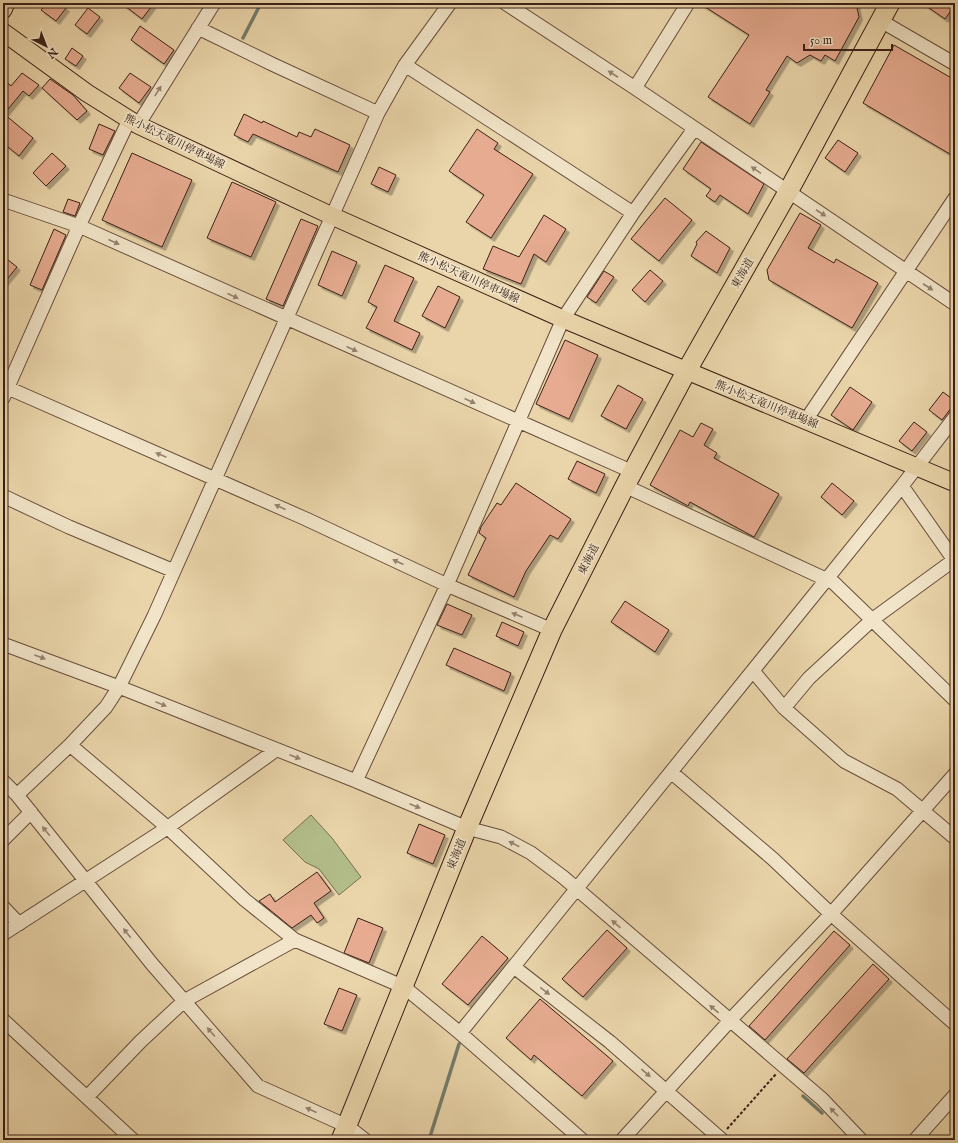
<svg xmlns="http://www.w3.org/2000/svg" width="958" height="1143" font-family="'IM FELL English','Noto Serif JP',serif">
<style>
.green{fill:#b3be8b;stroke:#776f50}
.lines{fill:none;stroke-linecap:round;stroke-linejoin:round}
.stream{stroke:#737c6c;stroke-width:3.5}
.building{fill:#e6ab90;stroke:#3b2016;filter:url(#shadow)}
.minor-casing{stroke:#674d3b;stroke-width:15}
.major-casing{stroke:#3b2016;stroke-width:19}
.highway-casing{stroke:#3b2016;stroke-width:21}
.path{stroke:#3b2016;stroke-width:2;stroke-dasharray:3 2;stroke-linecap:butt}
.minor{stroke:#f1e4c8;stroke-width:13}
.major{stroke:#ead5aa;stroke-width:17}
.highway{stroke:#ead5aa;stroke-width:19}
.oneway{fill:#96826f}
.labels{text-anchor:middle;stroke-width:3.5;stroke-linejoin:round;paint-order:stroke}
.street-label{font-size:11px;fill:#3b2016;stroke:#f1e4c8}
</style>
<defs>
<filter id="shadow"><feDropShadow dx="3.5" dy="3.5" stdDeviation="0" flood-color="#0004"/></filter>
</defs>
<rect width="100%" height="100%" fill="#ead5aa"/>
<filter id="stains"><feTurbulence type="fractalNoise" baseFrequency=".005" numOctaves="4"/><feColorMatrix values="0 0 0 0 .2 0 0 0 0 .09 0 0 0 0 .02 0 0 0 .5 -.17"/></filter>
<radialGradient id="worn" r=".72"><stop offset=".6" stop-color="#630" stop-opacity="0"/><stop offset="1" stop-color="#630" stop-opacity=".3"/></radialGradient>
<path class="green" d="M311,815l21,23 29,39 -22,18 -20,-26 -14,-7 -22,-22z"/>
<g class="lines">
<path class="stream" d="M243,38l18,-35
M803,1096l19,17
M429,1140l30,-96"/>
</g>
<path class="building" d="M47,3h13l6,5 -10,13 -15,-11z
M121,3h33l-12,16z
M699,3h157l3,14 -24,44 -10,-6 -4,6 -11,-6 -13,8 -10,-7 -21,34 4,2 -20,32 -42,-27 41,-62z
M922,3h33v2l-10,14z
M88,8l12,9 -13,17 -12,-9z
M140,26l34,24 -10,14 -33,-24z
M894,45l61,35v77l-92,-54z
M72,48l11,8 -7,10 -11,-7z
M22,73l17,12 -10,11 -6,-5 -19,23 29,24 -14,18 -16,-13v-64l8,7z
M130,73l21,14 -12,16 -20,-15z
M50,79l23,16 14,16 -10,9 -35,-32z
M244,114l18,9 1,-2 34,16 2,-5 12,5 4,-8 35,16 -12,27 -85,-38 -5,8 -14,-7z
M99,124l16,7 -12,24 -14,-6z
M477,129l21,14 -4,6 39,25 -42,64 -25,-16 18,-27 -35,-24z
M838,140l20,13 -13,19 -20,-14z
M701,142l63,42 -16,30 -28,-19 -5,7 -9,-6 5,-7 -28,-20z
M52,153l14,13 -20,20 -13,-13z
M132,153l60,27 -30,67 -60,-27z
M379,167l17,8 -8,17 -17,-8z
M232,182l44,20 -25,55 -44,-19z
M665,198l27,22 -33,41 -28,-22z
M68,199l12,4 -5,13 -12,-4z
M800,213l21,12 -13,23 26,15 2,-4 42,24 -26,45 -83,-48 -2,-10z
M544,215l22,14 -20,33 -12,-8 -13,30 -38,-15 10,-23 26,11z
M301,219l17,7 -35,80 -17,-7z
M54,229l12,6 -24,55 -12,-5z
M706,231l24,17 -13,25 -26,-17 6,-12 -1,-2z
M332,251l25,11 -15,34 -24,-11z
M3,256l14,11 -14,17z
M385,265l29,13 -20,43 26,12 -8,17 -46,-22 11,-21 -9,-5z
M650,270l13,11 -18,21 -13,-12z
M604,271l10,6 -18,26 -9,-6z
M438,286l22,11 -15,31 -23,-12z
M565,340l33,15 -29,64 -33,-15z
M618,385l25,14 -17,30 -25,-13z
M850,387l22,15 -19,28 -22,-15z
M943,392l12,9v2l-13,17 -13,-10z
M914,422l13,10 -15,19 -13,-10z
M701,423l12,6 -9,16 13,8 -3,5 65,36 -25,43 -64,-35 -2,4 -38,-21 30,-55 13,7z
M577,461l28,13 -9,19 -28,-14z
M516,483l55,36 -13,20 -8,-4 -24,36 -12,26 -46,-22 18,-37 -7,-5 2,-6 16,-24 4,2z
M832,483l22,18 -12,14 -21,-18z
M625,601l44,29 -14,22 -44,-30z
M447,604l25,11 -10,20 -25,-10z
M502,622l22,10 -6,14 -22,-10z
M454,648l57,25 -7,18 -58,-26z
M419,824l26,11 -12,29 -26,-11z
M317,872l14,19 -17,12 10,15 -7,5 -6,-8 -19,13 -33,-27 11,-7 5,8z
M358,918l25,10 -14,35 -25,-10z
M607,930l20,18 -44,49 -21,-18z
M834,931l16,14 -85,95 -16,-14z
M482,936l26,22 -40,47 -26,-21z
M873,964l16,15 -85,94 -17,-14z
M339,988l18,7 -15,36 -18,-7z
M540,999l73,62 -31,35 -48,-41 -3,5 -25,-22z"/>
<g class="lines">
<g class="minor-casing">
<path id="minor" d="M505,3l130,85 320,216
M881,21l74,43
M198,28l76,37 104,48
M405,65l228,148
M635,88l53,-85
M138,125l76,-122
M3,200l76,26 554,246
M8,388l298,131 141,66 105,45
M3,398l76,-172 50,-106
M806,420l149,-222
M625,486l209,97 121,117
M3,496l66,31 105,44
M3,644l116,43 237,94 111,47 34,9 30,16 32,24 259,222 39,41
M753,671l31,37 25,-30 64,-59 81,-59 -52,-74
M784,708l60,53 53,28 58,49
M70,745l36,-38 13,-20 35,-71 224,-503 27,-48 45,-62
M671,772l102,87 58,55 124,110
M3,781l14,14 135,169 106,122 89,40 18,14
M356,781l91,-196 116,-266 70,-106 61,-84
M17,795l53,-50 97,82 78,73 50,40
M3,840l28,-28
M3,907l16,17
M3,934l161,-104 112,-80
M514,967l96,75 112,98
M3,1020l130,120
M460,1033l442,-547 53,-69
M87,1097l54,-56 43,-40 111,-61 109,47 56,46 122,107
M622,1140l113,-125 96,-101 124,-140
M915,1140l40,-45"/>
</g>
<g class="major-casing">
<path id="major" d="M3,10l3,-7
M3,32l84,61 51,32 194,91 231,103 392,164"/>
</g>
<g class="highway-casing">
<path id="highway" d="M341,1140l126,-312 85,-198 73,-144 61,-114 102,-180 102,-189"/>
</g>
<path class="path" d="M727,1129l49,-55"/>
<use href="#minor" class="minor"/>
<use href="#major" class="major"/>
<use href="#highway" class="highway"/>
</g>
<defs><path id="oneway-solid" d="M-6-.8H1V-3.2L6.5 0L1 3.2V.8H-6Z"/></defs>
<g class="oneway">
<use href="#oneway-solid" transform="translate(613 74) rotate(-147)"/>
<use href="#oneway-solid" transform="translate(158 91) rotate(-58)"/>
<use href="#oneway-solid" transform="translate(756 170) rotate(-146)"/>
<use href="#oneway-solid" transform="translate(821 213) rotate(33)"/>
<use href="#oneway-solid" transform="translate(114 242) rotate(24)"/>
<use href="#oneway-solid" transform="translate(928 287) rotate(33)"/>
<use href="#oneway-solid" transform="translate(233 296) rotate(24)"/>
<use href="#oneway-solid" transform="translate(352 349) rotate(24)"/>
<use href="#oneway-solid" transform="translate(470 401) rotate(24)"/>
<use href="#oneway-solid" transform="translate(161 455) rotate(-157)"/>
<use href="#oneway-solid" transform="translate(280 507) rotate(-156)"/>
<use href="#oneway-solid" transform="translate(398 562) rotate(-155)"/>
<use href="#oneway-solid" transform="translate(517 615) rotate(-157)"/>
<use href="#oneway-solid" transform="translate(40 657) rotate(20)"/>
<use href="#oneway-solid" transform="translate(161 704) rotate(22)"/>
<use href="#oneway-solid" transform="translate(295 757) rotate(21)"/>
<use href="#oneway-solid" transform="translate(415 806) rotate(23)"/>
<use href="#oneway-solid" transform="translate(46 831) rotate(-129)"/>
<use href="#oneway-solid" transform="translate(514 844) rotate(-153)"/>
<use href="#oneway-solid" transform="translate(616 924) rotate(-139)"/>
<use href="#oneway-solid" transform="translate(127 933) rotate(-128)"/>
<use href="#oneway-solid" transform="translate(545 991) rotate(38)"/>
<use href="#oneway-solid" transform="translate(714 1009) rotate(-139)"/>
<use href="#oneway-solid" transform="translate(211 1032) rotate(-131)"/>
<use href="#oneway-solid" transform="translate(646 1073) rotate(40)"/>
<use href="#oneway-solid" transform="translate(311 1110) rotate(-156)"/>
<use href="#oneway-solid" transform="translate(834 1112) rotate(-134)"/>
</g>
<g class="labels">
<g class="street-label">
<text transform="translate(175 141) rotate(26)" y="4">熊小松天竜川停車場線</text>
<text transform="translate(742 273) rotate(-60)" y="4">東海道</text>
<text transform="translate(469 277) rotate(24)" y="4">熊小松天竜川停車場線</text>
<text transform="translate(767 404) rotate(22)" y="4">熊小松天竜川停車場線</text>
<text transform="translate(588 559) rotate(-63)" y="4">東海道</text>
<text transform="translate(456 854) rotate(-68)" y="4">東海道</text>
</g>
</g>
<rect width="958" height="1143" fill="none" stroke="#ead5aa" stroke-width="16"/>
<rect x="4" y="4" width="950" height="1135" fill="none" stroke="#3b2016" stroke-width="2"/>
<rect x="8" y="8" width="942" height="1127" fill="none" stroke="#3b2016"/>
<g transform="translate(46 46) rotate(138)" stroke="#f1e4c8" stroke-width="3" paint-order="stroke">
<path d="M0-3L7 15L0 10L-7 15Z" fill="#3b2016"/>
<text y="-6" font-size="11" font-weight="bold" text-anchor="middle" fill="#3b2016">N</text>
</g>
<path d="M804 44v6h88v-6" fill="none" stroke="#3b2016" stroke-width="2"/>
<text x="810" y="44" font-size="12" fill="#3b2016" stroke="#f1e4c8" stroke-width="3" paint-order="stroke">50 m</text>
<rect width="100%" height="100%" filter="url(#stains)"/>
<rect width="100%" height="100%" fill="url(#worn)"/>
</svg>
